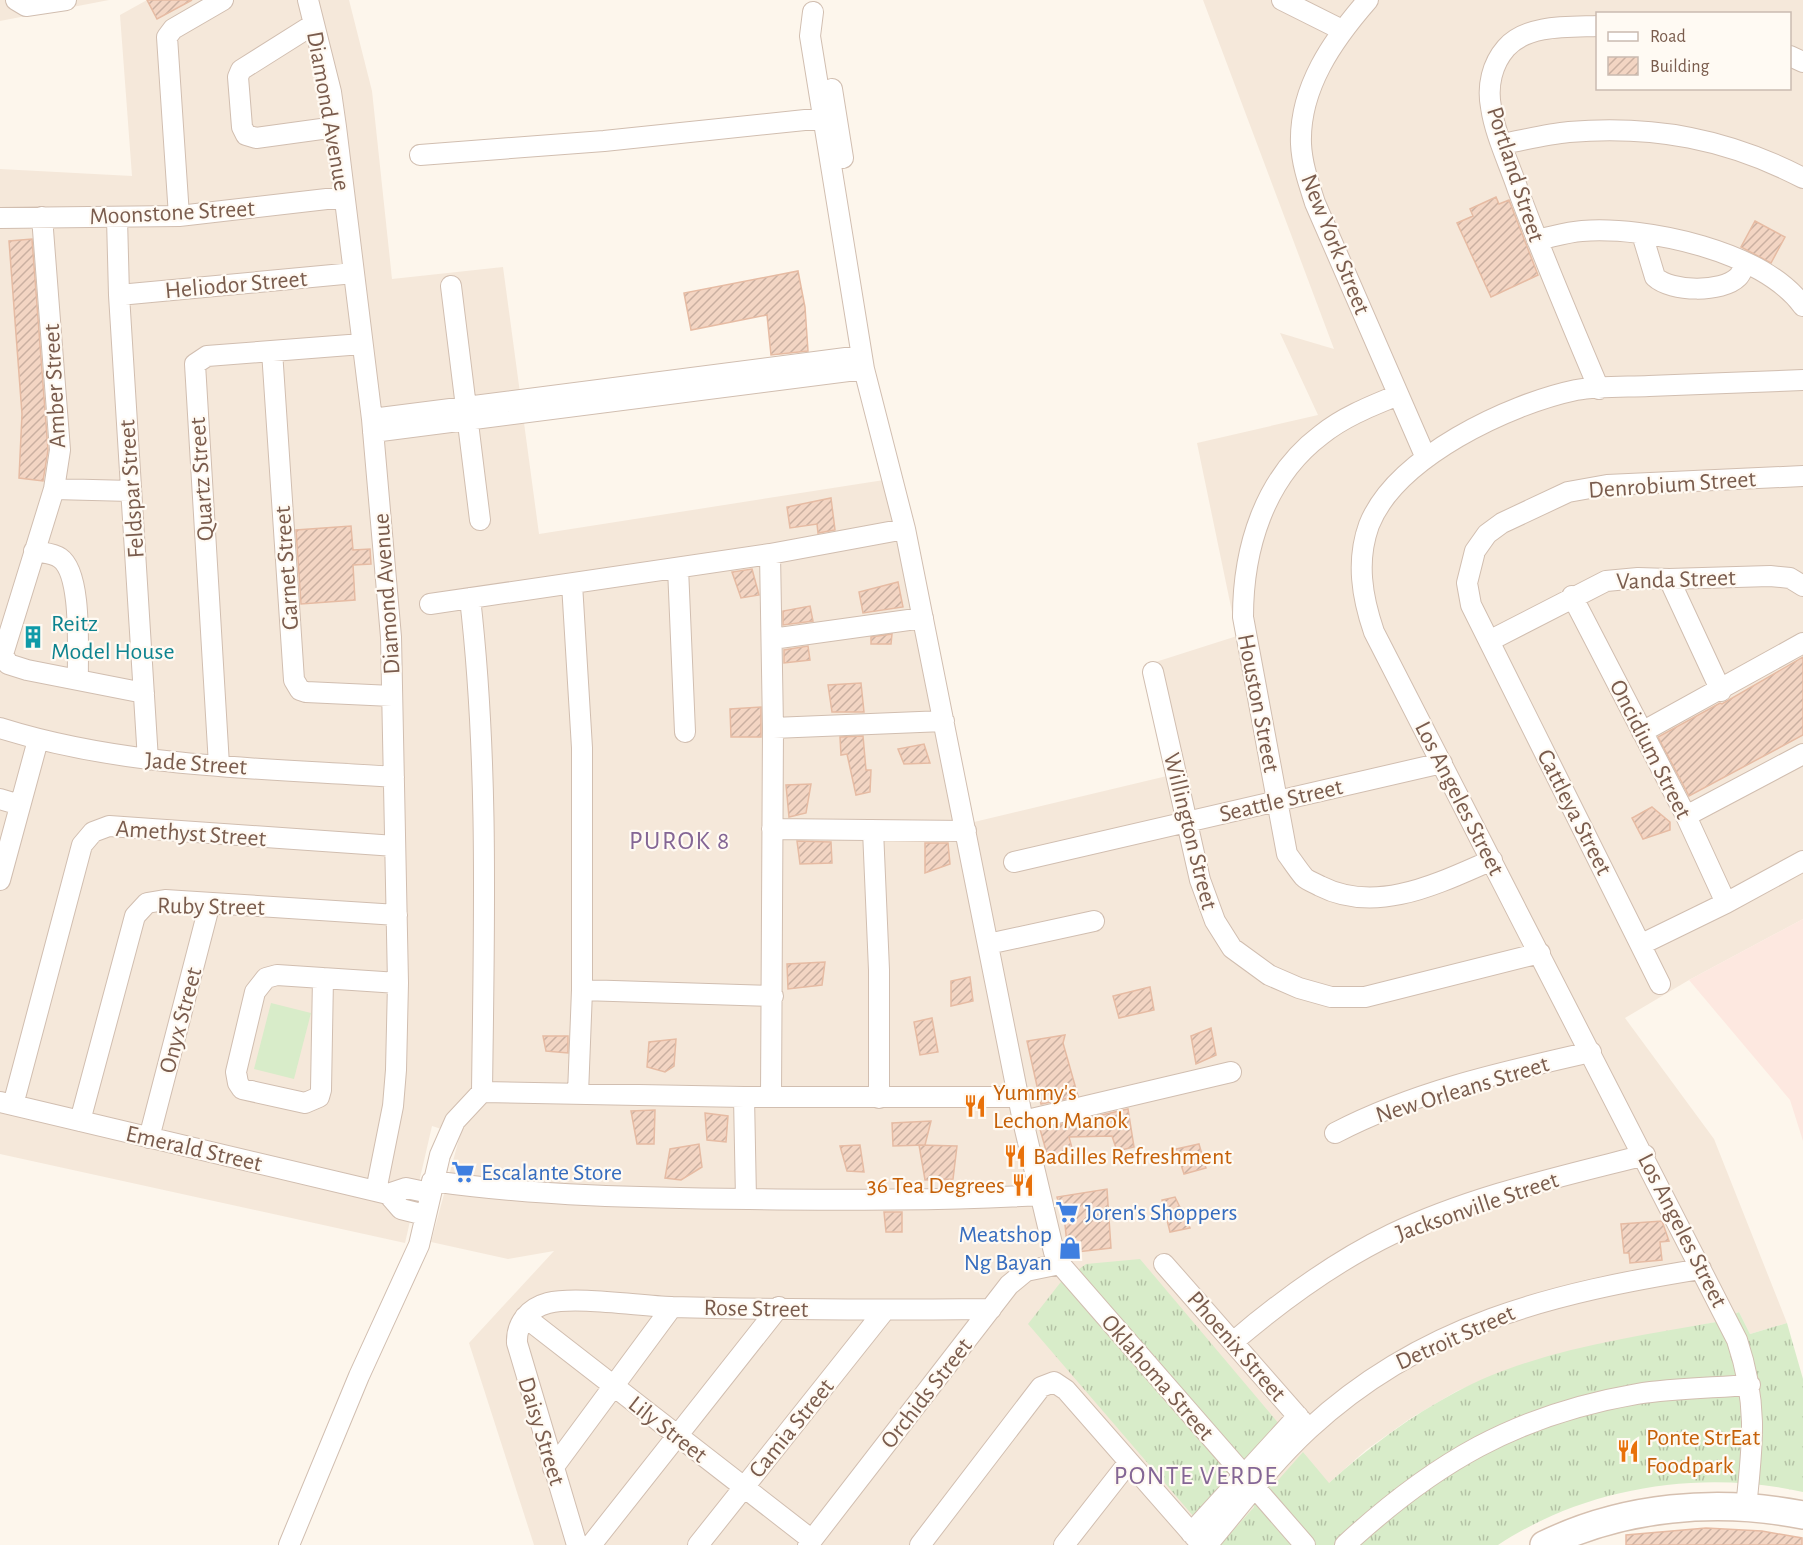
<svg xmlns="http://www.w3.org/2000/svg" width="1803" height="1545" font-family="'Alegreya Sans',sans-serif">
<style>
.residential{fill:#f5e8da;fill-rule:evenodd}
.commercial{fill:#fde8e0}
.grass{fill:url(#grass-tufts)}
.pitch{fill:#d8ecc9}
.building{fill:url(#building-hatch);stroke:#e6bba3;stroke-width:1.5}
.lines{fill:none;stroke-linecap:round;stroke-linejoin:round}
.minor-casing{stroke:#d1beb0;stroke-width:22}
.secondary-casing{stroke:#d6c0b0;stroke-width:30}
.minor{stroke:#fff;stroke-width:20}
.secondary{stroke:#fff;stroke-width:27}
.labels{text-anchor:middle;stroke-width:4.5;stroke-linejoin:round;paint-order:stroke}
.street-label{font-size:24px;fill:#7a5c4d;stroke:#fffaf3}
.culture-label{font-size:24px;fill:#0d838f;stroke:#fffaf3;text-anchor:start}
.food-label{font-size:24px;fill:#c56008;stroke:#fffaf3;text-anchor:start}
.shop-label{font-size:24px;fill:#366cbe;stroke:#fffaf3;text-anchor:start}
.neighbourhood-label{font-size:26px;letter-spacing:1.5px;fill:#846695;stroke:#fffaf3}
</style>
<defs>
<pattern id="grass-tufts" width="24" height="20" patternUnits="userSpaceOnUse" patternTransform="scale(1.5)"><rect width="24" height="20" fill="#d8ecc9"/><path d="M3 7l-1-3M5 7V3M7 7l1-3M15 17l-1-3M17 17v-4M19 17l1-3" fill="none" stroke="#b4c2a5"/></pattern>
<pattern id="building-hatch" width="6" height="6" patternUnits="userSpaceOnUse" patternTransform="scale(1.5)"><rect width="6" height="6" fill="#f3d5c3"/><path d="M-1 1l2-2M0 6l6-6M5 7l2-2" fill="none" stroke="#cab0a1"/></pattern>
</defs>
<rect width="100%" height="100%" fill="#fdf6ec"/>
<path class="residential" d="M0,0h109l-109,21z
M147,0h202l23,91 20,188 111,-12 36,267 345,-54 52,250 56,188 -18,-96 193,-46 -24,-110 94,-30 -40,-193 121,-28 -38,-82 54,16 -131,-349h600v919l-114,61 -64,38 89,121 73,184 -37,11 -11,-22 -23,10 -161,33 -52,17 -46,19 -46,27 -45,32 -37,33 -57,4 -24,-27 -18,19 24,28 -34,38h-686l-65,-202 85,-92 -46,8 -77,-17 29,-107 -28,-9 -27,117 -405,-89v-985l132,7 -12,-161zM1598,14h192v74h-192z"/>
<path class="commercial" d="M1803,919v222l-13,-41 -101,-120z"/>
<path class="grass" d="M1140,1259l140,166 -32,35 24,27 31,-35 26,31c39,-35 80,-66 127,-91 79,-42 172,-54 260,-70l23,-10 11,22 37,-11 16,56v113c-102,-23 -217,-5 -305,53h-278l34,-38 -24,-27 -36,37 -166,-193 32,-41 26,-19z"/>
<path class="pitch" d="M271,1003l40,10 -17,66 -40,-10z"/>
<path class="building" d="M147,0h45l-35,19z
M1496,197l3,7 10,-4 29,75 -47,22 -34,-74 16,-7 -3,-7z
M1755,221l30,16 -14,26 -30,-16z
M32,239l16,211 -5,31 -24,-3 3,-64 -13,-173z
M798,271l7,36 3,44 -37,4 -4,-40 -76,15 -7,-37z
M831,498l4,32 -17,3 -1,-9 -27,4 -3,-21z
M351,526l2,24 17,-1 1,15 -18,1 2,35 -54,4 -5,-74z
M752,569l7,26 -18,3 -9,-26z
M898,582l5,25 -40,6 -4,-21z
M810,606l3,15 -30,4v-14z
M892,634l-1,10h-20v-7z
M808,646l2,14 -26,3v-13z
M1803,657v78l-114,61 -31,-59 62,-34 2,1z
M861,683l3,29h-32l-4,-27z
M761,707v30h-30l-1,-28z
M863,736l3,34h5l-1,22 -14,3 -9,-41 -6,1 -1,-18z
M924,744l6,19 -26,1 -6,-15z
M811,784l-5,29 -17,4 -3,-32z
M1652,807l18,15v8l-27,9 -11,-21z
M797,841l34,1 1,21 -32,1z
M925,843h23l2,21 -25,9z
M825,962l-3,23 -34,4 -1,-25z
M970,977l3,24 -22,5v-25z
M1150,987l4,23 -35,8 -6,-22z
M932,1018l6,34 -18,3 -6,-33z
M1211,1028l5,27 -20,9 -5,-28z
M1065,1035l-2,8 15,53 -37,8 -14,-63z
M543,1036h25v17l-22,-2z
M676,1039l-2,27 -9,6 -18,-5 2,-25z
M1128,1109l6,38 -17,4 -5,-15 -43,1 3,11 -13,11 -11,-1 -8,-29z
M655,1110l-1,34h-17l-6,-33z
M705,1113l23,3 -2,26 -19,-2z
M931,1121l-6,24 -32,1 -1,-23z
M699,1144l3,23 -21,13 -16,-2 5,-29z
M1199,1144l7,24 -22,6 -8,-25z
M860,1145l4,27 -17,-1 -7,-25z
M919,1145l38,1 -4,33 -28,1z
M1107,1189l4,59 -43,5 -3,-28 -8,-28z
M1175,1197l15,31 -20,4 -8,-32z
M884,1212h18v20h-16z
M1662,1221l7,20 -9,1 2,18 -32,3 -1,-10h-5l-3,-29z
M1706,1528l56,3 40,7v7h-176v-10z"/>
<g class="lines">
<g class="minor-casing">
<path id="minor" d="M16,0l10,6 40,-6
M308,0l23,92 5,35 36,292 19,218 7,346 -2,87 -3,36 -17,85
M1282,0l60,30
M1368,0c-35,40 -69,88 -67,144 1,21 8,40 14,59l111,255
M813,12l-3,24 54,333 41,160 118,592 31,131 6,12 245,281
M314,24l-73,46 -3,7 4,50 4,8 10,3 80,-11
M1598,26c-28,1 -71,-2 -92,22 -14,16 -19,38 -15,59 4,28 18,56 27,83 25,67 53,133 81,199
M1790,56l13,6
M832,89l11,69
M1502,144c22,-4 45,-10 67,-12 85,-7 159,7 234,46
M420,155l184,-14 220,-23
M179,216l-12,-179 6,-8 50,-29
M42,217l18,233 -6,39 -51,165 5,10 19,6 117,23
M0,218l179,-2 165,-19
M117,218l2,77 29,465
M1642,234l13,43c16,15 67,16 83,0 3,-3 5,-9 7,-12
M1537,240c15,-3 30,-8 45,-9 65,-5 181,20 221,75
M451,286l29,234
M119,295l235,-22
M272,351l22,329 6,10 6,2 86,4
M1398,395c-27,11 -55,22 -77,40 -57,43 -78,114 -78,182l44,237c6,8 11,16 17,23 4,4 11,6 16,9 57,29 119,-3 172,-26
M372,419l489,-63
M373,432l491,-63
M54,489l77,2
M34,551c8,2 19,2 26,7 23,16 17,95 18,122
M770,554l3,174 -2,369
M678,568l7,164
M1669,579l52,112
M572,584l10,164v242l-4,104
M1572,596l114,220 40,87
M470,598c19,165 14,329 12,494
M430,604l340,-50 135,-25
M772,639l151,-21
M1489,641l117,-60 32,-3 31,1 101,-3 20,2 13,8
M1153,672l47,208 15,41 17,27 37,27 30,13 32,9h34l175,-44
M0,728c127,40 263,40 394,49
M773,728l171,-7
M1642,732l161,-89
M219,765l-24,-401 12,-8 155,-12
M0,799l20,6
M1686,816l117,-62
M772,829l194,2
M873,830l6,140v128
M1014,862l428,-99
M0,880l38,-140
M988,944l106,-23
M1642,944l84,-41 77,-42
M323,978l-2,112 -2,7 -14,6 -63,-14 -4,-6 -2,-11 19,-80 11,-14 11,-3 121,8
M1660,984l-189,-379 -4,-22 8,-32 12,-17 15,-11 66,-31 39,-7 196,-9
M582,990l191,6
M744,1097l2,102
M0,1102l388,92 18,-6 24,5
M13,1105l69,-260 11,-13 16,-6 286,20
M80,1121l55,-205 12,-13 18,-3 232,15
M1023,1121l208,-49
M1335,1133c81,-42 168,-61 256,-81
M149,1138l61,-235
M432,1181c106,15 210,17 317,18 97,1 193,2 290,-4
M388,1194l13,15 24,6
M1164,1264l145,165
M525,1317l287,223
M1233,1342c48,-41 101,-80 159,-108 80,-38 167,-57 253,-79
M553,1468l119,-161
M1746,1507c7,-64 12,-104 -9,-167l-363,-708c-12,-35 -18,-71 -5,-107 27,-68 140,-121 207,-135 23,-4 49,-3 73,-4 51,-2 103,-4 154,-6
M1191,1533l107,-117
M289,1545l70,-169 60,-131 21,-90 15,-34 27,-29 262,5h275
M577,1545l-60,-202c-1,-20 12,-35 31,-40 28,-7 91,3 123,4 107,3 214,3 320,2
M591,1545l188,-238
M698,1545l187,-235
M808,1545l201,-260 17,-14 34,-7
M920,1545l121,-158 13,-5 12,8 136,155
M1064,1545l65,-83
M1207,1545c33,-39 64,-81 102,-116 113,-105 244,-136 392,-160
M1345,1545c89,-82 170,-130 292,-151 37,-6 76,-6 113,-9"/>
</g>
<g class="secondary-casing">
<path id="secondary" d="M1544,1545c80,-39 173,-47 259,-30"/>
</g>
<use href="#minor" class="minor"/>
<use href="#secondary" class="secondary"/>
</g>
<defs>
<g id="building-bare" transform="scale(1.8)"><path d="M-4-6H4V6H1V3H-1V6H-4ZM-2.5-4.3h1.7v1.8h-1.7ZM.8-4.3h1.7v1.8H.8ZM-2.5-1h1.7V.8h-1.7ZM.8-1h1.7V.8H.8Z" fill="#0f9aa8" stroke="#fffaf3" stroke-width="2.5" paint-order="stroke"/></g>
<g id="restaurant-bare" transform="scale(1.8)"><path d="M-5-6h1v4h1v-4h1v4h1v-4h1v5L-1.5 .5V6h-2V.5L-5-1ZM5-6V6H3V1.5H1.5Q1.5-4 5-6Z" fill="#e8710a" stroke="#fffaf3" stroke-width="2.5" paint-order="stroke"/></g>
<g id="supermarket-bare" transform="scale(1.8)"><path d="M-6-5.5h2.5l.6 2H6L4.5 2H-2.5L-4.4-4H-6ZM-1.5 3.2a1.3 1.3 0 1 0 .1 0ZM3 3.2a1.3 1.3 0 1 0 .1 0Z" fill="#3f7fe0" stroke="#fffaf3" stroke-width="2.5" paint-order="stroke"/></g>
<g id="shop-bare" transform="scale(1.8)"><path d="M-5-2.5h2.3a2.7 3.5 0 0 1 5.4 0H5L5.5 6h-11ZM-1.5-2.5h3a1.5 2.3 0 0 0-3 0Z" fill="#3f7fe0" stroke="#fffaf3" stroke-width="2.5" paint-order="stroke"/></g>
</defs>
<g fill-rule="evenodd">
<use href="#building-bare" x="33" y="637"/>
<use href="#restaurant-bare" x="975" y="1106"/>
<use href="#restaurant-bare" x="1015" y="1156"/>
<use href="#supermarket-bare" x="463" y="1172"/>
<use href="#restaurant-bare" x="1023" y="1185"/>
<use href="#supermarket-bare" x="1067" y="1212"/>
<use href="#shop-bare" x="1070" y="1248"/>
<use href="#restaurant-bare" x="1628" y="1451"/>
</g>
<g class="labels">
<g class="street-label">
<text transform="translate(329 111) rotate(80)" y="8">Diamond Avenue</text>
<text transform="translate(1516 174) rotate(72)" y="8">Portland Street</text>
<text transform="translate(172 212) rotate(-3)" y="8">Moonstone Street</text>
<text transform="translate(1336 244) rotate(68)" y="8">New York Street</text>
<text transform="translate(236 284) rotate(-5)" y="8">Heliodor Street</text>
<text transform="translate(54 386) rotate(-93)" y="8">Amber Street</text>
<text transform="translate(201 479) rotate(-94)" y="8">Quartz Street</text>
<text transform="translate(1672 484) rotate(-4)" y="8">Denrobium Street</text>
<text transform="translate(131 489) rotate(-94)" y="8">Feldspar Street</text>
<text transform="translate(286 568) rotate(-94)" y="8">Garnet Street</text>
<text transform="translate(1676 579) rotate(-2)" y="8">Vanda Street</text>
<text transform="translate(386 594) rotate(-94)" y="8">Diamond Avenue</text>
<text transform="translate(1259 703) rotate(79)" y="8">Houston Street</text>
<text transform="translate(1651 749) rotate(63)" y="8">Oncidium Street</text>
<text transform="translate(196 763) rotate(4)" y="8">Jade Street</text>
<text transform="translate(1460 798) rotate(63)" y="8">Los Angeles Street</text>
<text transform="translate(1281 800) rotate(-13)" y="8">Seattle Street</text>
<text transform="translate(1575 812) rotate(63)" y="8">Cattleya Street</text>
<text transform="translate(1191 831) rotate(76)" y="8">Willington Street</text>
<text transform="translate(191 833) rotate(4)" y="8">Amethyst Street</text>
<text transform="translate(211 906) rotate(1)" y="8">Ruby Street</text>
<text transform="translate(180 1020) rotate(-75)" y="8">Onyx Street</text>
<text transform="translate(1462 1089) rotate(-17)" y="8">New Orleans Street</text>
<text transform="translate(194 1148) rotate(13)" y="8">Emerald Street</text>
<text transform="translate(1477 1206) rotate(-19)" y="8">Jacksonville Street</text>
<text transform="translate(1683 1230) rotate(63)" y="8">Los Angeles Street</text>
<text transform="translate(756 1308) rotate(1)" y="8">Rose Street</text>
<text transform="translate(1455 1337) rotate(-24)" y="8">Detroit Street</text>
<text transform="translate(1237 1346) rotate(49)" y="8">Phoenix Street</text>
<text transform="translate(1158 1377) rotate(49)" y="8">Oklahoma Street</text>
<text transform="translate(926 1393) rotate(-52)" y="8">Orchids Street</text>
<text transform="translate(791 1428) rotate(-51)" y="8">Camia Street</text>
<text transform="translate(668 1429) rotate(38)" y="8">Lily Street</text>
<text transform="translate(542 1431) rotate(73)" y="8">Daisy Street</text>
</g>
<g class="culture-label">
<text x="51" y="631">Reitz<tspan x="51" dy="28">Model House</tspan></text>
</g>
<g class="food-label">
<text x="993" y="1100">Yummy's<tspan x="993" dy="28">Lechon Manok</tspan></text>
<text x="1033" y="1164">Badilles Refreshment</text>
<text x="1005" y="1193" text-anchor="end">36 Tea Degrees</text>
<text x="1646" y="1445">Ponte StrEat<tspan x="1646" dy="28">Foodpark</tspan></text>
</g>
<g class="shop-label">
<text x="481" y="1180">Escalante Store</text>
<text x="1085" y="1220">Joren's Shoppers</text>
<text x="1052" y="1242" text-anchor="end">Meatshop<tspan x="1052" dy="28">Ng Bayan</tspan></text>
</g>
<g class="neighbourhood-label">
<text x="680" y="849">PUROK 8</text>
<text x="1196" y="1484">PONTE VERDE</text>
</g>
</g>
<rect x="1596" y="12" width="195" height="78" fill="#fffaf3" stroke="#cabbb1" stroke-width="1.5"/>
<rect x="1608" y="32" width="30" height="9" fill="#ffffff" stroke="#cabbb1" stroke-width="1.5"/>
<text x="1650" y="42" font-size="18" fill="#7a5c4d">Road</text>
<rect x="1608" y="57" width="30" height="18" fill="url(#building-hatch)" stroke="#cabbb1" stroke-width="1.5"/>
<text x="1650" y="72" font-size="18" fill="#7a5c4d">Building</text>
</svg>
